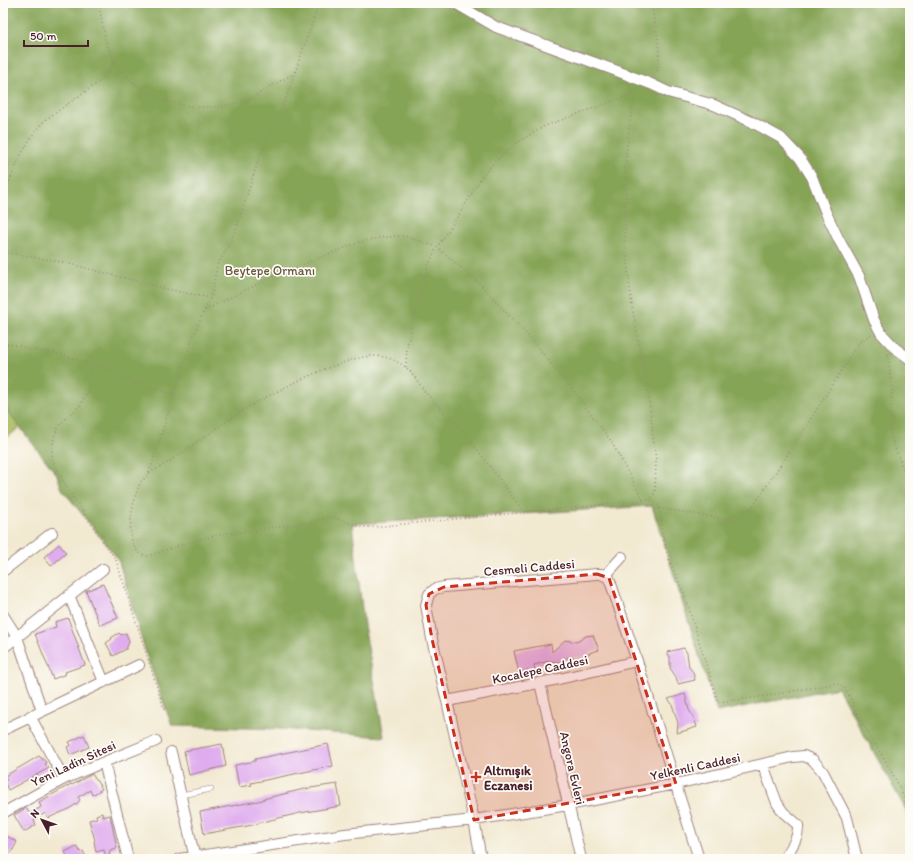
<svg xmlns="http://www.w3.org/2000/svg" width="913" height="862" font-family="Itim,sans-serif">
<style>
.green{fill:#a9bc60;stroke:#7a6e46}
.forest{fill:#86a456;stroke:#686240}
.building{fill:#dfacee}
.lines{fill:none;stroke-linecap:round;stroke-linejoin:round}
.lane-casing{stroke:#9e847e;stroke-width:6}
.street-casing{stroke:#9e847e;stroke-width:12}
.path{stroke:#9e847e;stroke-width:1.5;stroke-dasharray:1 3;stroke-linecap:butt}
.lane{stroke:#fff;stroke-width:5}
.street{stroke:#fff;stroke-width:10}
.marked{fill:#c8321e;fill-opacity:0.2;stroke:#c8321e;stroke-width:3;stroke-dasharray:8 5;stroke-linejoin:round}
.poi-dot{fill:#c8321e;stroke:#fdfcf7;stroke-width:1.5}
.labels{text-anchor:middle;stroke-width:3.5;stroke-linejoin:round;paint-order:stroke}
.park-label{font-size:13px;fill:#6b563e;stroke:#fdfcf7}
.street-label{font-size:13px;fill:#4a1f2b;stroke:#fdfcf7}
.poi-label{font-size:13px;font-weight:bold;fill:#4a1f2b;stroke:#fdfcf7;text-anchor:start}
</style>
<rect width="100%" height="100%" fill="#fdfcf7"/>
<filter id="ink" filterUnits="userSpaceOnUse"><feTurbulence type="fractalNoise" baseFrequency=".025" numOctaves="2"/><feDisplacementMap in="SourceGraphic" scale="8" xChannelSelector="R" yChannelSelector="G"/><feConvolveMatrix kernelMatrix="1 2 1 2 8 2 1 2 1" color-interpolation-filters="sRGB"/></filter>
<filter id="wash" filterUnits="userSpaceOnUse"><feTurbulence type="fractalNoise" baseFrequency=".012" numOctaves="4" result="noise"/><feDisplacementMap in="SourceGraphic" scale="16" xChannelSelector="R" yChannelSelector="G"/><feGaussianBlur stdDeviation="0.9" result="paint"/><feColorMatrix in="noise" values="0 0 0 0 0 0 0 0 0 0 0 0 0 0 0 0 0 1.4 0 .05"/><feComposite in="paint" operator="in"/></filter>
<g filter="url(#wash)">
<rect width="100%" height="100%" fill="#f2e9d1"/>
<path class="green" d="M3,394l5,18 12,15 -17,14z"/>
<path class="forest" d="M3,3h907v827l-4,-20 -68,-122 -121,24 -65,-206 -300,18 12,101 20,112 -102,-8 -110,-3 -24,-66 -30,-101 -56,-70 -5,-14 -49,-63 -5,-18z"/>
<g id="blocks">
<path class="building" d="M59,544l7,9 -15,13 -7,-9z
M103,584l15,34 -18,7 -14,-34z
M68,618l17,47 -20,7 1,2 -13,5 -18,-45 21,-7 -1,-5z
M119,633l2,2 5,-2 3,9 -3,7 -13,7 -7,-13 6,-4 -1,-1z
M593,635l6,15 -7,2 -11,6 -13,-1 -6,5 -13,-1 -15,4 1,7 -6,2 -1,-4 -9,3 -5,-22 37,-7 1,8 13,-12 12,2 9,-6z
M684,648l3,5 2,14 4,5 2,8 -17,4 -2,-7 -6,-9v-11l-3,-5z
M685,694l4,16 5,8 3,9 -20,6 1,-10 -6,-19 -4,-5z
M84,735l5,12 -19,8 -3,-8 4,-2 -2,-3z
M222,744l4,22 -37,9 -5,-24z
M328,744l5,22 -82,17 1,2 -13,2 -4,-22 20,-4v-2z
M39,756l7,6 -1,2 4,4 -41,22 -4,-9 3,-1 -2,-4z
M92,774l10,15 -10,6 -2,-5 -12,7 2,3 -2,2v1l-11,7 -19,8 -3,-5 -11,7 2,5 -12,7 -10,-17 12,-7 4,6 11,-7 -2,-5 32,-18 1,1z
M337,784l4,22 -41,7 -42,10v1l-54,10 -4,-22 63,-12v-1l41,-10z
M102,813l1,4 7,-2 7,33 -7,2 -1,9h-3l-2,-9 -8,2 -2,-11 1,-1 -6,-20 8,-2 -1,-3z
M3,834l14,8 -6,11 -8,-5z
M77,846l3,6 3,-1 4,8h-20l1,-1 -3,-6z"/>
</g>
</g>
<g filter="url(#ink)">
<use href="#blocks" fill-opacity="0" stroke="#9e847e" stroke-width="1"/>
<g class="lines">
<g class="lane-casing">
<path id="lane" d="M181,795l30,-6"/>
</g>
<g class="street-casing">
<path id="street" d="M455,3l41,24 121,44 34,13 17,8 46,13 38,17 29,16 19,20 12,19 14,36 13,27 20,36 15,44 7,13 14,15 15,11
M3,571l49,-38
M605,576l17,-19
M69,595l35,87
M3,615l14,22 25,74
M3,648l100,-79
M540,683l41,176
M447,701l112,-22 78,-18
M30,716l34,63
M3,730l136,-65
M171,752l24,107
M104,762l24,97
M763,765l14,38 6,9 15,13c1,13 -7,23 -14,34
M3,813l61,-34 40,-17 52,-21
M179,859l166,-25 129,-14 94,-15 108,-21 117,-27 11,-1 9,4 10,12 24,46 10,41
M481,859l-7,-39 -27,-119 -15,-62 -6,-34 3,-11 6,-5 9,-2 153,-13h4l8,4 28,83 62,198"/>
</g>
<path class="path" d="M100,3v8l6,32 12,25 19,18 27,14 28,7h28l29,-7 23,-15 22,-11
M319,3l-34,98 -27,60 -20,62 -10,24 -11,18 -5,28 -20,46 -43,134c-2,3 -6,6 -8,9 -9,16 -21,72 7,74l42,-14 27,-7 89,-12 27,-6 28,10h12l278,-27 6,4 3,7 3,26 5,20 17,39 33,106 35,-4 81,-14c4,0 8,1 11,5 6,8 10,21 15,30 18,32 42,63 50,99
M650,3c5,19 14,55 5,73
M635,93l-5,28 -5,44v77l7,65 15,77 9,77 -1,32 -4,6
M3,196c12,-26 21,-55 42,-76l58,-41 6,-8 5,-11
M3,252l59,10 105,27 43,9
M205,310l73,-36 82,-32 24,-5 20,-1 33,11 44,38 48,52 45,54 37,50 32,59
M3,344l15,1 12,5 22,2 54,16 21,11 48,16
M888,354l4,38 -2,42 13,35 7,15
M85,362l7,11v10l-13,24 -10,8 -9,10 -5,9 -3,14v11l17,32 47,69 49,152
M406,367l1,-22 21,-79 9,-19 25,-37 19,-32 14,-17 23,-19 27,-16 90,-33 5,-3
M149,473c28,-14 52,-35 78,-52 30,-21 117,-68 152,-65 9,1 18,5 25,10 9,6 15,18 21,26 11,12 23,23 33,35 24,27 44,56 65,84
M659,508l71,12c5,-1 10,-2 14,-5 12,-10 22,-29 31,-42 22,-32 42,-64 63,-97 11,-16 15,-33 34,-42"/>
<use href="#lane" class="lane"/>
<use href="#street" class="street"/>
</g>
</g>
<path class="marked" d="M597,574l12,4 67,206 -202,36 -42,-181 -6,-34 3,-11 15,-7z"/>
<path class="poi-dot" d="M474 771h4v4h4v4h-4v4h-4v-4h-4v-4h4z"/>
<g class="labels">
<g class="park-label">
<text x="270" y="275">Beytepe Ormanı</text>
</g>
<g class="street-label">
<text transform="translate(529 567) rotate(-5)" y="5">Cesmeli Caddesi</text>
<text transform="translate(540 669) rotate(-12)" y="5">Kocalepe Caddesi</text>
<text transform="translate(73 763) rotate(-25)" y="5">Yeni Ladin Sitesi</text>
<text transform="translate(695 766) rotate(-12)" y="5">Yelkenli Caddesi</text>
<text transform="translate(573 768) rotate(77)" y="5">Angora Evleri</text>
</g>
<g class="poi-label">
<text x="484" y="775">Altınışık<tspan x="484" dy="15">Eczanesi</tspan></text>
</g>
</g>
<rect width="913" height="862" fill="none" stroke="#fdfcf7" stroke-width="16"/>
<g transform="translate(42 820) rotate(311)" stroke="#fdfcf7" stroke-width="3" paint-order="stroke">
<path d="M0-3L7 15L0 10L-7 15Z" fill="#4a1f2b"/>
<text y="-6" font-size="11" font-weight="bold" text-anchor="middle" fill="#4a1f2b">N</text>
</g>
<path d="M24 40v6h64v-6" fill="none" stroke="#4a1f2b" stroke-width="2"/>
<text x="30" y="40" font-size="12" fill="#4a1f2b" stroke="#fdfcf7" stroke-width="3" paint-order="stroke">50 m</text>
</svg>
